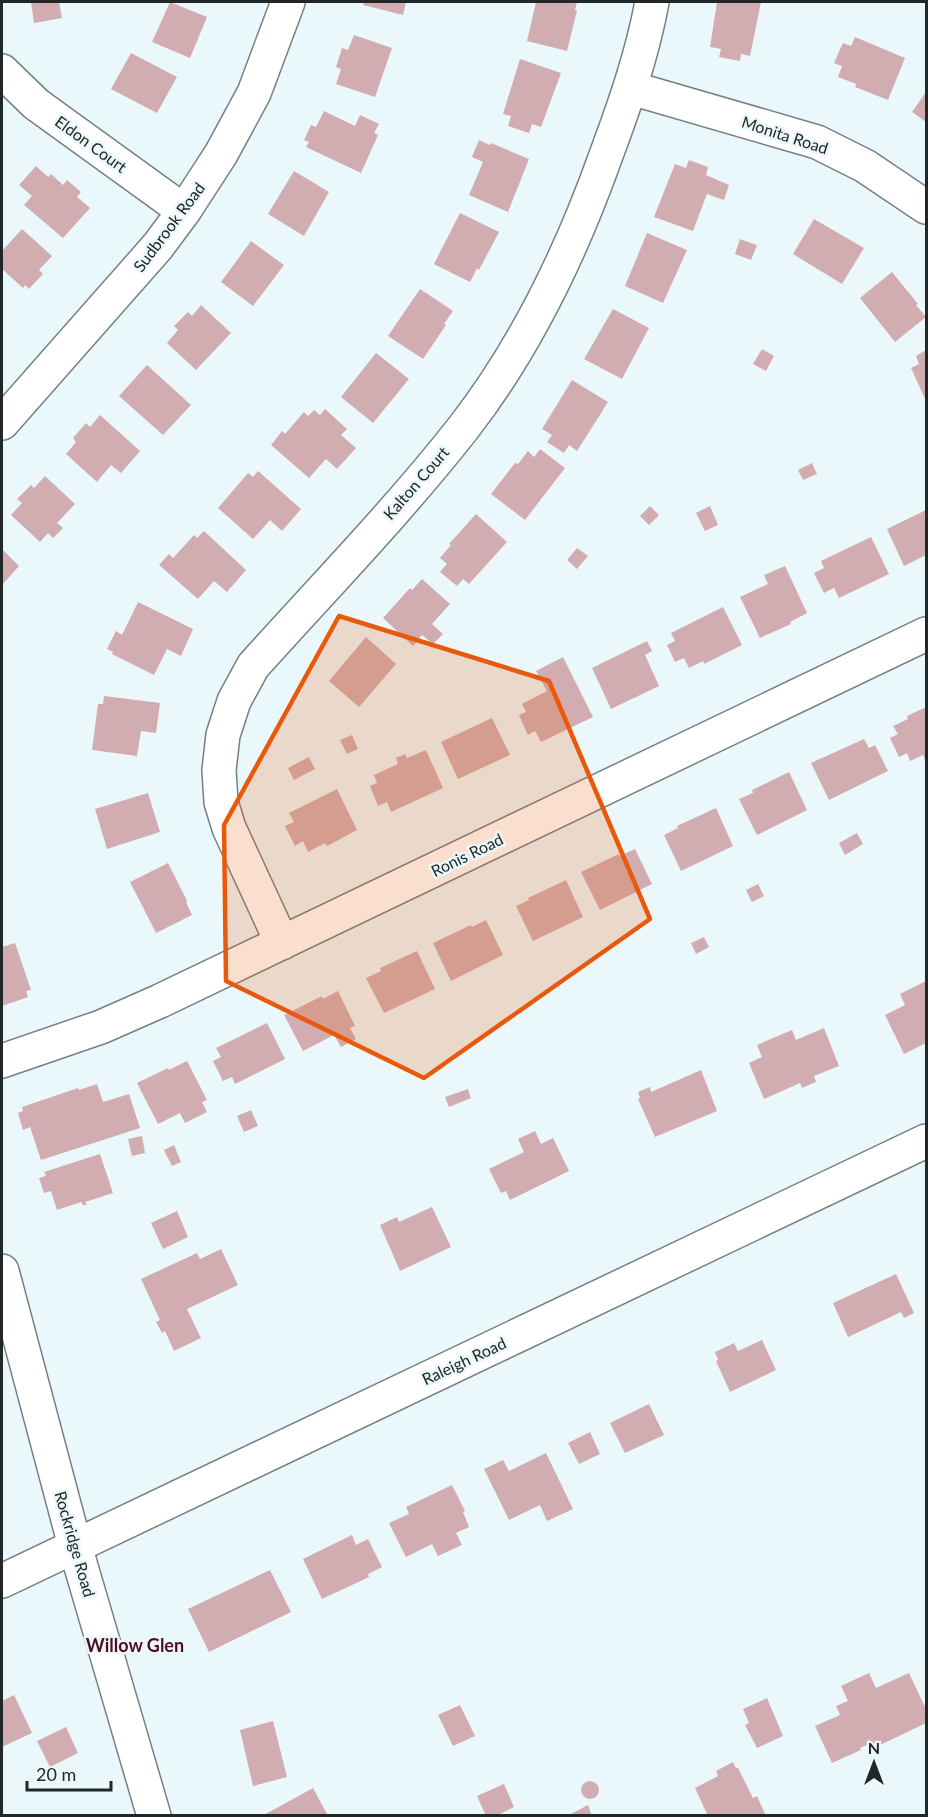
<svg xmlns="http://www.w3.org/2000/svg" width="928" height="1817" font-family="Lato,sans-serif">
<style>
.building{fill:#d1adb2}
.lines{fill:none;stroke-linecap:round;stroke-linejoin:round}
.minor-casing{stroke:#748083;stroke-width:36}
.tertiary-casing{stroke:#748083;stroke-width:36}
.minor{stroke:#fff;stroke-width:33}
.tertiary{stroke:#fff;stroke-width:33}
.marked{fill:#e8590c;fill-opacity:0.2;stroke:#e8590c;stroke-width:4.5;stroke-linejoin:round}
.labels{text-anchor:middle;stroke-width:5;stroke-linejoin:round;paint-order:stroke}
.street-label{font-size:16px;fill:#212627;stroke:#ebf8fb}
.neighbourhood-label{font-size:18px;font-weight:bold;fill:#520d20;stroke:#ebf8fb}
</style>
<rect width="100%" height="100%" fill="#ebf8fb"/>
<path class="building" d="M31,2h28l3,16 -28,5z
M170,2l37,15 -17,41 -38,-16z
M364,2h42l-3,13 -40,-10z
M536,2h41l-2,8 2,1 -10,40 -40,-10z
M717,2h44l-11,54 -9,-2 -1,7 -21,-4 2,-8 -11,-2z
M354,35l38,13 -17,49 -39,-13 5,-15 -5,-2 6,-19 6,2z
M855,37l50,21 -17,42 -33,-13 1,-3 -18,-7 4,-11 -8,-3 9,-20 8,3z
M131,53l46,24 -20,36 -46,-24z
M520,59l41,14 -20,54 -9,-3 -3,9 -21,-7 3,-10 -8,-2z
M926,92v30l-14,-10z
M324,111l31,15 5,-11 19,9 -5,9 4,2 -17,38 -55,-26 3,-5 -5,-2 7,-15 5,2z
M479,140l11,5 1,-2 38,16 -21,53 -39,-17 14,-33 -11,-5z
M689,160l19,7 -2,8 23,10 -5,15 -17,-6 -14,37 -39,-14 21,-53 11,4z
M36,166l12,11 3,-3 12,11 4,-5 14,12 -4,5 13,11 -27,30 -39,-33 8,-9 -13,-11z
M294,171l35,21 -25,44 -36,-22z
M460,213l39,19 -20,38 -2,-2 -7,14 -36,-18z
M814,219l50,29 -22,36 -49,-30z
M22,229l30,27 -13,14 4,4 -14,15 -4,-4 -2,3 -21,-19v-18z
M647,233l40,17 -24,53 -38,-17z
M740,239l17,6 -6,15 -16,-6z
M251,241l33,24 -31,41 -32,-24z
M892,272l26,32 -2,1 10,12 -31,25 -35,-44z
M420,289l33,22 -9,13 2,1 -23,34 -35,-23z
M201,305l30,28 -35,37 -29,-27 11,-13 -4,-4 14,-14 4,4z
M613,309l36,19 -27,51 -38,-20z
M762,349l12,7 -8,15 -13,-7z
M926,350v51l-15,-33 8,-4 -3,-8z
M376,353l33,26 -36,44 -32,-26z
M147,365l44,40 -28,30 -44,-39z
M572,380l36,22 -31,49 -8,-6 -5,8 -17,-11 5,-7 -10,-6z
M325,409l22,20 -6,6 15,13 -19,21 -11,-10 -17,19 -38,-33 11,-14 3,3 19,-22 4,4 6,-6 6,5z
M100,415l40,36 -19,22 -10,-8 -14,17 -31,-28 10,-12 -3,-4 13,-15 4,4z
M540,449l25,19 -40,52 -34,-26 24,-31 3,1 10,-13 6,6z
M812,463l5,11 -14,6 -5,-10z
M258,471l43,38 -19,22 -12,-11 -17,19 -35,-31 30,-35 5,4z
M45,476l30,28 -18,19 6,5 -10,10 -5,-5 -8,9 -29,-27 11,-12 -5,-4 14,-14 3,3z
M650,506l9,9 -10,10 -9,-9z
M710,506l8,19 -13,6 -9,-18z
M926,510v45l-22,11 -17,-37z
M476,514l31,28 -38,42 -6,-5 -6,7 -17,-14 7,-8 -7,-6 11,-13 -2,-1z
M204,531l42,39 -19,22 -13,-11 -16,18 -39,-34 10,-11 4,4 21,-23 3,3z
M871,537l18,37 -50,24 -5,-10 -10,5 -10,-20 10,-5 -3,-7z
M577,548l11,8 -11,13 -10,-9z
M2,549l17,17 -17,19z
M785,566l22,47 -17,9 1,2 -31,14 -20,-41 28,-13 -4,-9z
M422,579l28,25 -18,20 11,10 -10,10 -11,-9 -9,11 -30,-28 27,-30 2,2z
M138,602l55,27 -12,27 -14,-7 -13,26 -42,-21 1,-2 -6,-3 9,-18 6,4z
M723,607l19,38 -38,19 -1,-3 -14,7 -5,-10 -9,4 -8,-17 8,-4 -4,-8z
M366,637l30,27 -37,43 -30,-26z
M647,641l5,10 -7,4 14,31 -48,23 -19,-41z
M563,657l30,60 -52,25 -6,-11 -7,4 -9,-20 7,-3 -4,-8 25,-13 -11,-20z
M104,696l56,7 -4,30 -15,-2 -4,25 -45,-6 6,-46h5z
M926,707v56l-3,-8 -13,6 -3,-8 -8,4 -9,-19 8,-4 -5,-8 15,-7 -1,-3z
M492,718l18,37 -52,24 -17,-37z
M352,735l6,14 -11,5 -7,-14z
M864,739l5,9 6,-3 13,26 -59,29 -18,-37z
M426,750l17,38 -52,24 -4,-10 -9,4 -8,-20 7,-3 -3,-8 24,-11 -2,-6 9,-4 2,4z
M309,757l6,12 -21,11 -6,-12z
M789,772l18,38 -50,25 -18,-36 14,-6 -1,-3z
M337,789l20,41 -30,16 -2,-3 -17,9 -5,-11 -8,5 -10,-20 9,-4 -5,-9z
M148,793l12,39 -53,17 -12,-40z
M716,808l17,38 -52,25 -17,-36 14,-7 -1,-2z
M857,833l6,11 -18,11 -6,-12z
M635,849l17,35 -52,26 -19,-38 38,-18 1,2z
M168,863l19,38 -1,1 6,13 -36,18 -26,-51z
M566,880l17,37 -50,24 -17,-35 13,-6 -1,-2z
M758,884l6,12 -12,6 -6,-12z
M486,920l17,35 -52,26 -18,-38 38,-18 1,2z
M704,937l5,10 -13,7 -5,-11z
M15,943l16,47 -5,1 2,6 -26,9v-59z
M417,951l18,38 -51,24 -18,-35 15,-7 -1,-3z
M926,981v62l-22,11 -19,-39 20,-10 -5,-11z
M338,991l17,35 -5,2 6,11 -15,8 -7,-12 -31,16 -19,-36 38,-19 1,3z
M267,1023l18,36 -50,25 -3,-7 -9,4 -10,-20 8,-4 -5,-9z
M824,1028l15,38 -25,10 2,6 -14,6 -2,-5 -36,16 -15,-36 13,-6 -5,-12 35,-15 4,10z
M187,1061l20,39 -5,2 5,10 -22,11 -5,-10 -22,11 -21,-41 31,-15 1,2z
M701,1070l16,41 -62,26 -17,-38 2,-1 -2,-6 12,-5 1,5z
M97,1084l6,18 26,-8 11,34 -99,32 -11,-33 -7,3 -5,-17 5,-2 -1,-4 56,-19 1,2z
M468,1089l3,9 -22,9 -4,-10z
M251,1110l7,16 -14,6 -7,-16z
M535,1131l6,13 12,-6 16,33 -59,29 -4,-9 -5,2 -12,-24 35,-17 -6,-13z
M142,1136l3,17 -13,3 -4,-17z
M174,1145l7,17 -9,4 -8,-16z
M100,1154l13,39 -28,9 2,3h-4l-2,-3 -24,8 -6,-19 -7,2 -5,-15 7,-2 -2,-4z
M432,1207l19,40 -51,24 -20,-46 17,-8 2,5z
M177,1211l11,26 -25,12 -12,-26z
M221,1249l17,36 -51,24 14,29 -27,13 -9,-20 -3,2 -6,-11 4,-2 -19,-41 56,-26 3,6z
M896,1274l18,39 -10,5 -3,-6 -53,25 -15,-34z
M762,1340l14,30 -46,22 -14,-31 2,-1 -3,-8 19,-9 4,8z
M649,1404l15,31 -39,18 -15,-30z
M590,1432l10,22 -21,10 -11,-21z
M546,1453l27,56 -26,12 -7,-16 -31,15 -25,-51 19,-9 6,11z
M452,1485l13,26 -2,1 6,15 -13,6 6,12 -24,11 -6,-12 -26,13 -17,-34 20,-9 -3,-7z
M352,1535l4,10 12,-6 14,28 -14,7 1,3 -47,22 -19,-40z
M270,1570l21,42 -82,40 -21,-43z
M869,1673l7,15 33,-15 17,36v14l-54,26 -3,-5 -9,4 1,2 -29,13 -17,-37 25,-11 -4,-9 12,-5 -7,-15z
M14,1695l18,38 -30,14v-46z
M767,1698l16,38 -26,12 -12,-23 4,-2 -6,-14z
M460,1705l15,31 -22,10 -15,-31z
M273,1721l14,56 -34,9 -13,-56z
M66,1727l12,26 -28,14 -13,-26z
M733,1762l3,6h2l15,30 4,-2 9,20h-58l-13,-28 23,-12 -2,-5z
M581 1790a9 9 0 1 1 18 0a9 9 0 1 1-18 0Z
M504,1784l10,23 -18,9h-10l-9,-20z
M313,1788l14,26 -4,2h-61z
M588,1805l4,11h-25z"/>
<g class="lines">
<g class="minor-casing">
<path id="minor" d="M2,71l34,33 148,107
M631,88l186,54 48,24 61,41
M282,943l-53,-115 -8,-26 -2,-32 4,-35 11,-34 19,-35c71,-79 146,-156 211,-239 62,-80 107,-174 141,-269 19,-51 37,-102 47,-156
M2,1061l99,-34 59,-26 766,-367
M2,1581l924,-440"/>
</g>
<g class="tertiary-casing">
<path id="tertiary" d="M2,423l156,-177 26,-35 37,-57 33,-61 34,-91
M2,1271l73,275 79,270"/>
</g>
<use href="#minor" class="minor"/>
<use href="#tertiary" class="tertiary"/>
</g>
<path class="marked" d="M339,616l210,65 101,238 -226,159 -198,-97 -2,-156z"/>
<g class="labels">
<g class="street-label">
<text transform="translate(785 135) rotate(18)" y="6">Monita Road</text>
<text transform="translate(91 144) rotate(36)" y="6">Eldon Court</text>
<text transform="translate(169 227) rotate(-53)" y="6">Sudbrook Road</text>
<text transform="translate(416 483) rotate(-49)" y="6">Kalton Court</text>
<text transform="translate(467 855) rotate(-26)" y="6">Ronis Road</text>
<text transform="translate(464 1361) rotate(-25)" y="6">Raleigh Road</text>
<text transform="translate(75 1544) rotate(74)" y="6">Rockridge Road</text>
</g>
<g class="neighbourhood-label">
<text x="135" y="1652">Willow Glen</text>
</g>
</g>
<rect width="928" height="1817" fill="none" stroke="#212627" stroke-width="6"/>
<g transform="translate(874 1763)" stroke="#ebf8fb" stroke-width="4.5" paint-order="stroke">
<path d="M0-4.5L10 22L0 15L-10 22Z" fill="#212627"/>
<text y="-9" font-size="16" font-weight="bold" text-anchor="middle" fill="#212627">N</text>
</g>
<path d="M27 1781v9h84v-9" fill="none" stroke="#212627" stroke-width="3"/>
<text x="36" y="1781" font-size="18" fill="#212627" stroke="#ebf8fb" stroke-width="4.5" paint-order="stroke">20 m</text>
</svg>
